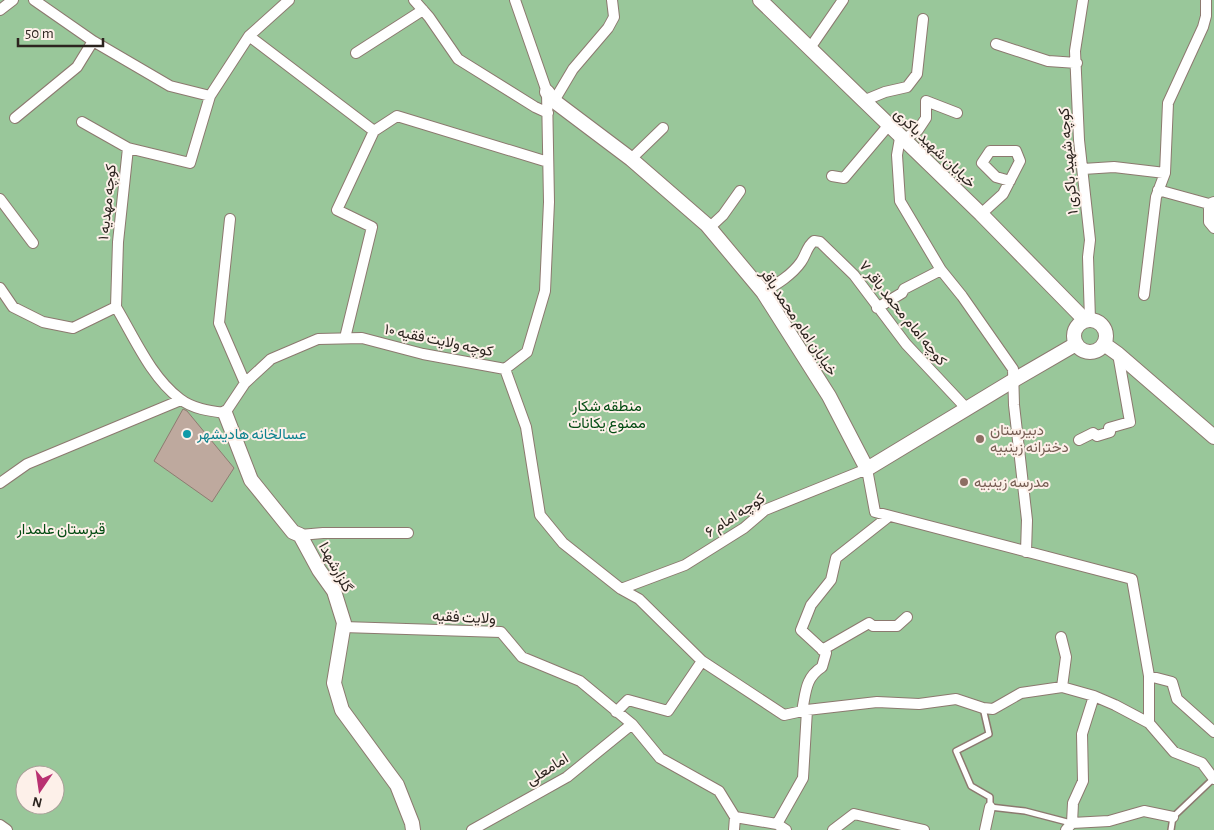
<svg xmlns="http://www.w3.org/2000/svg" width="1214" height="830" font-family="'Alegreya Sans',Vazirmatn,sans-serif">
<style>
.green{fill:#99c79a;fill-rule:evenodd}
.building{fill:#bea99e;stroke:#8e7b71}
.lines{fill:none;stroke-linecap:round;stroke-linejoin:round}
.lane-casing{stroke:#8c796f;stroke-width:8}
.street-casing{stroke:#8c796f;stroke-width:12}
.secondary-casing{stroke:#8c796f;stroke-width:16}
.lane{stroke:#fff;stroke-width:5}
.street{stroke:#fff;stroke-width:10}
.secondary{stroke:#fff;stroke-width:14}
.culture-dot{fill:#0f9aa8;stroke:#fdf0e9;stroke-width:2}
.education-dot{fill:#8d6e63;stroke:#fdf0e9;stroke-width:2}
.labels{text-anchor:middle;stroke-width:4;stroke-linejoin:round;paint-order:stroke}
.street-label{font-size:15px;fill:#2c241f;stroke:#fdf0e9}
.park-label{font-size:15px;fill:#034b12;stroke:#fdf0e9}
.education-label{font-size:15px;fill:#785e54;stroke:#fdf0e9;text-anchor:start}
.culture-label{font-size:15px;fill:#0d838f;stroke:#fdf0e9;text-anchor:start}
</style>
<rect width="100%" height="100%" fill="#f7e1d6"/>
<path class="green" d="M0,0h1214v830h-1214zM25,775h30v30h-30z"/>
<path class="building" d="M183,409l4,2 47,57 -22,34 -58,-41z"/>
<g class="lines">
<g class="lane-casing">
<path id="lane" d="M983,708l6,26 -33,17 15,35 19,11v10l35,4 46,12
M1171,830l2,-13 40,-38"/>
</g>
<g class="street-casing">
<path id="street" d="M34,0l59,41 77,45 40,10
M414,0l15,17 29,42 77,48 13,6
M1083,0l-8,51 4,89 11,100 -2,17 2,63
M0,10l13,-10
M249,36l125,95 23,-15 151,46
M996,44l52,17 29,2
M810,48l33,-48
M356,53l67,-43
M554,101l19,-32 35,-41 6,-11 -2,-17
M863,101l22,-9 22,-5 10,-13 6,-55
M15,118l62,-51 16,-26
M82,122l46,26
M900,138l-3,17 3,46 41,69 21,26 51,73 1,36 13,115 -1,32
M903,140l15,-10 8,-12v-17l31,12
M631,159l32,-31
M1083,169l31,-2 51,6
M832,176l12,2 44,-52
M1158,190l51,14 5,-2
M0,199l33,44
M1209,204v18l5,6
M981,214l22,-20 17,-33 -4,-10h-26l-8,12 14,14 14,4
M230,219l-11,104 26,60
M709,228l14,-13 17,-24
M0,288l13,19 30,15 30,6 43,-21c19,32 35,70 64,92 13,10 30,12 45,14l20,-30 26,-24 47,-20 44,-1 61,16 82,15 22,-17 18,-61 4,-89 -2,-110 -32,-92
M763,292c14,-8 29,-17 38,-30 5,-7 6,-16 13,-21l6,1 34,33 52,69 61,65
M1144,295l12,-98 9,-24 3,-70 35,-76 3,-11v-16
M116,307l2,-65 10,-94 62,15 20,-67 39,-60 40,-36
M877,308l25,-15 2,-4 37,-19
M345,338l27,-111 -35,-17 37,-79
M505,369l21,58 14,88 23,28 58,46 18,10 63,62 82,54 23,-5 70,-8 42,2 37,-5 27,9 10,1 28,-16 41,-6 32,9 21,9 34,18
M1079,440l14,-7 4,3 13,-4 -1,-4 21,-6 -12,-68
M0,483l27,-19 154,-64
M300,535l23,-2h85
M621,589l64,-24 59,-37 21,-18 102,-41 8,43 257,67 17,97v47l25,29 28,11 12,16
M343,627l158,5 21,25 58,24 52,43 28,34 59,33 16,26 42,7
M1061,637l5,20 -4,30
M822,650l47,-27 4,3h24l10,-9
M1149,676l23,6 5,17 37,33
M802,711c4,-19 3,-33 20,-44l4,-14 -25,-23 10,-25 20,-25 5,-22 52,-41
M616,712l12,-12 40,11 34,-50
M1072,823l37,-2 35,-10 29,6
M0,825l7,5
M472,830l95,-53 65,-53
M734,830l1,-13
M786,830l-9,-6 26,-46 4,-68
M833,830l21,-16 70,16
M985,830l5,-23
M1066,830l6,-7 1,-20 10,-22 -1,-47 12,-38"/>
</g>
<g class="secondary-casing">
<path id="secondary" d="M760,0l221,214 104,106
M547,92l7,9 77,58 76,66 56,67 66,104 38,73 147,-89 62,-36
M1074 336a16 16 0 1 1 32 0a16 16 0 1 1-32 0Z
M1104,344l14,10 96,83
M225,413l26,67 42,52 7,3 19,35 15,21 10,32 -10,60 8,27 55,75 15,38 1,7"/>
</g>
<use href="#lane" class="lane"/>
<use href="#street" class="street"/>
<use href="#secondary" class="secondary"/>
</g>
<circle class="culture-dot" cx="187" cy="434" r="5"/>
<g class="education-dot">
<circle cx="980" cy="439" r="5"/>
<circle cx="964" cy="482" r="5"/>
</g>
<g class="labels">
<g class="street-label">
<text transform="translate(935 148) rotate(44)" y="5">خیابان شهید باکری</text>
<text transform="translate(1068 161) rotate(-95)" y="5">کوچه شهید باکری ۱</text>
<text transform="translate(107 202) rotate(-84)" y="5">کوچه مهدیه ۱</text>
<text transform="translate(903 313) rotate(51)" y="5">کوچه امام محمد باقر ۷</text>
<text transform="translate(799 322) rotate(56)" y="5">خیابان امام محمد باقر</text>
<text transform="translate(439 340) rotate(12)" y="5">کوچه ولایت فقیه ۱۰</text>
<text transform="translate(735 515) rotate(-33)" y="5">کوچه امام ۶</text>
<text transform="translate(336 567) rotate(61)" y="5">گلزارشهدا</text>
<text transform="translate(464 617) rotate(3)" y="5">ولایت فقیه</text>
<text transform="translate(547 769) rotate(-32)" y="5">امامعلی</text>
</g>
<g class="park-label">
<text x="607" y="411">منطقه شکار<tspan x="607" dy="17">ممنوع یکانات</tspan></text>
<text x="61" y="534">قبرستان علمدار</text>
</g>
<g class="education-label">
<text x="990" y="435">دبیرستان<tspan x="990" dy="17">دخترانه زینبیه</tspan></text>
<text x="974" y="487">مدرسه زینبیه</text>
</g>
<g class="culture-label">
<text x="197" y="439">عسالخانه هادیشهر</text>
</g>
</g>
<g transform="translate(40 790) rotate(193)"><circle r="24" fill="#fdf0e9" stroke="#a99e98"/>
<path d="M0-4L9 19L0 12L-9 19Z" fill="#b93171"/>
<text y="-8" font-size="14" font-weight="bold" text-anchor="middle" fill="#2c241f">N</text>
</g>
<path d="M18 38v8h85v-8" fill="none" stroke="#2c241f" stroke-width="2.5"/>
<text x="25" y="38" font-size="15" fill="#2c241f" stroke="#fdf0e9" stroke-width="4" paint-order="stroke">50 m</text>
</svg>
